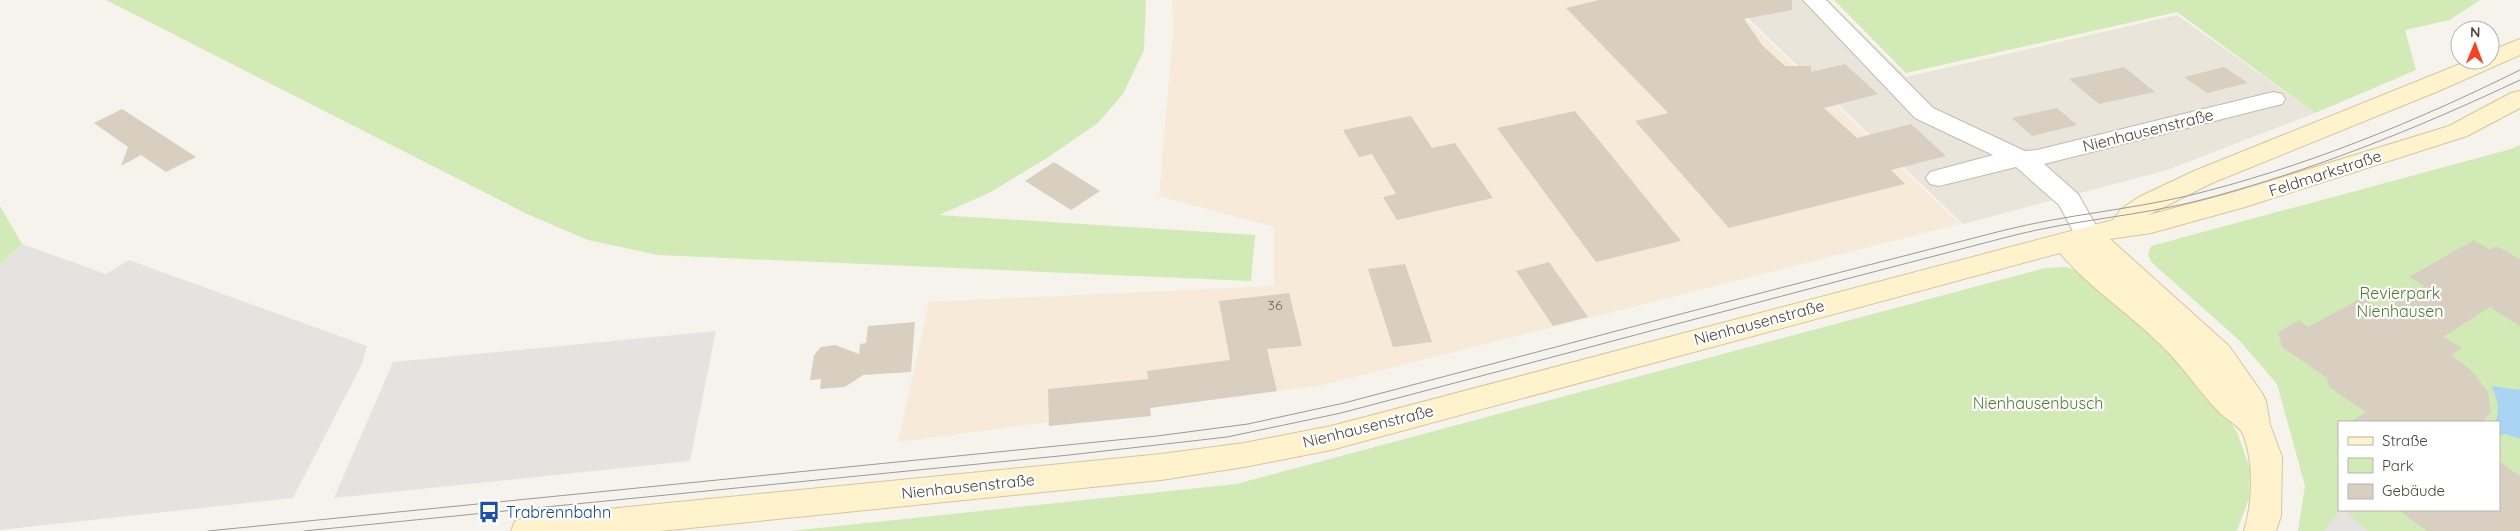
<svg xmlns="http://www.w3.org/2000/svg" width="2520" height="531" font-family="Quicksand,sans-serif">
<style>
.residential{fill:#eae5da}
.commercial{fill:#f7ead8}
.green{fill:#d2eab5;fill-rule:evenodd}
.parking{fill:#e5e3e0}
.water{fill:#a9d4f2}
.building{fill:#d8cfc1}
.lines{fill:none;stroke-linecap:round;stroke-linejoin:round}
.street-casing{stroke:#c2bbae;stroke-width:2}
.secondary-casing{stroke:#d6c79b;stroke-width:2}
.street{fill:#fff;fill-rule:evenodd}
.secondary{fill:#fff3cd;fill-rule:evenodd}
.tram{stroke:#9a9a9a;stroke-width:1}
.labels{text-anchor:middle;stroke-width:4.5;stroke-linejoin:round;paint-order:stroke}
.number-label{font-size:14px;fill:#6e675b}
.street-label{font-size:16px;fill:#4b4439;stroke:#fff}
.park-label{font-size:16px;fill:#4a7f2a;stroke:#fff}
.transit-label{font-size:16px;fill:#164399;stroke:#fff;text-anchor:start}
</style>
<rect width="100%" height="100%" fill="#f6f3ec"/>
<path class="residential" d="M1729,0h99l78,77 271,-62 138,98 -148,57 -204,54z"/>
<path class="commercial" d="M1172,0h554l234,224 -637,161 -425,57 31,-140 345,-16v-59l-115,-31 14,-165z"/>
<path class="green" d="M106,0h1040l-2,50 -21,44 -25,29 -51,35 -58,35 -50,22 316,20 -4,46 -593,-26 -70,-15 -61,-26z
M1834,0h646l-30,20 -45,10 11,40 -101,43 -138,-101 -271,61z
M2520,145v386h-222l7,-45 -28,-102 -38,-44 -88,-78 -3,-8 3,-8 360,-97zM2339,422h160v88h-160z
M0,206l22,38 -22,21z
M2067,267l28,13 109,101 33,51 13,37 -1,29 -12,33h-1446l445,-47 809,-216z"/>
<path class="parking" d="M22,244l84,30 23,-14 238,86 -5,18 -69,134 -293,32v-265z
M716,331l-26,130 -356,37 59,-136z
M2340,510h4l24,21h-44z"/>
<path class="water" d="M2491,386l29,4v49l-14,-5 -7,2v-14h-4c6,-12 2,-25 -4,-36z"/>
<path class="building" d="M1599,0h193v10l-48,9 18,26 23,21h26v6l34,-8 33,30 -54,14 33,30 54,-14 35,32 -55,14 14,14 -176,44 -94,-107 33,-8 -102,-105z
M2124,67l31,25 -56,12 -30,-25z
M2224,67l24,16 -41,10 -23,-16z
M2057,108l20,17 -45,11 -20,-18z
M122,109l74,48 -30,15 -25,-17 -20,11 7,-19 -34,-24z
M1575,111l106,130 -85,21 -99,-134z
M1411,116l21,32 23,-5 38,55 -96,22 -14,-23 13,-3 -24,-40 -13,3 -16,-27z
M1054,162l46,29 -29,19 -46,-29z
M2474,240l17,10 5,-4 24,13v67l-30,-19 -47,30 19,11 -11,7 21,16 16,21 3,20 -9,10h-132l16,-10 -37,-25 -2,-9 -45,-31 -4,-14 21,-13 9,7 54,-29 20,12 43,-24 -16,-9z
M1549,262l39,55 -35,9 -37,-55z
M1405,264l27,78 -39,5 -25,-78z
M1289,293l13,53 -35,3 10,42 -127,17 1,8 -102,10 -1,-37 100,-10 -1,-8 83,-11 -11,-59z
M915,322l-4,50 -48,3 -18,12 -25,2 1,-10 -11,1 4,-25 7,-8 14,-2 24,9 1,-10 6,-1 2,-17z
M2499,461l21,15v55h-93l-29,-21h101z"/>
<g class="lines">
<g class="street-casing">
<path id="street" d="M1803,0h23l107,108 92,43 12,-1 236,-58 9,2 3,5 -3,5 -238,60 34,30 24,42 -3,6 -10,3 -10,-3 -20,-37 -43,-38 -77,19 -9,-2 -4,-6 4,-6 63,-17 -78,-37z"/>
</g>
<g class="secondary-casing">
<path id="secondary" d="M2520,39v16l-79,35 -229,93 -64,32 80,-21 221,-68 62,-33 9,-2v17l-53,28 -222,71 -94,26 -41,6 119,107 33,47 4,8 4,24 12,32 -1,59 -5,15h-32c9,-29 10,-69 -1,-97 -4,-9 -18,-15 -25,-23 -20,-21 -36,-46 -57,-66 -32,-32 -72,-57 -101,-92l-729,197 -87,17 -83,13 -501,51h-149l4,-10 12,-4 634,-63 83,-11 87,-17 782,-206 8,-11 18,-12 55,-26 276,-111h20v-9z"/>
</g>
<use href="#street" class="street"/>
<use href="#secondary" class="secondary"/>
<path class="tram" d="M208,531l949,-95 91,-12 96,-21c220,-58 440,-117 661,-173 60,-15 122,-20 182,-34 115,-28 226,-73 333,-126
M304,531l765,-76 158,-18 114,-24c225,-59 449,-120 674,-178 60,-15 122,-19 182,-34 112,-29 219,-72 323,-121"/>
</g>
<defs>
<g id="bus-bare" transform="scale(1.725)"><path d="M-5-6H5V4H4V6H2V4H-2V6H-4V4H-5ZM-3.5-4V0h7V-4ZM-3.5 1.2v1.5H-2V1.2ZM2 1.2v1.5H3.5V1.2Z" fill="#1a4fb4" stroke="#fff" stroke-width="2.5" paint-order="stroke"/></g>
</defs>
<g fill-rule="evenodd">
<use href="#bus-bare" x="489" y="512"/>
</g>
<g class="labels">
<g class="number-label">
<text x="1275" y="310">36</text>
</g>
<g class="street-label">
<text transform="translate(2148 130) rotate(-14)" y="6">Nienhausenstraße</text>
<text transform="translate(2325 173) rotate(-18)" y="6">Feldmarkstraße</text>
<text transform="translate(1759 322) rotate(-15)" y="6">Nienhausenstraße</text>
<text transform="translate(1368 426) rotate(-14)" y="6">Nienhausenstraße</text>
<text transform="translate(968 486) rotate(-6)" y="6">Nienhausenstraße</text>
</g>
<g class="park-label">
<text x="2400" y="299">Revierpark<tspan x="2400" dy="18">Nienhausen</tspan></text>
<text x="2038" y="409">Nienhausenbusch</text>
</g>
<g class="transit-label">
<text x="506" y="518">Trabrennbahn</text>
</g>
</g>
<rect x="2338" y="421" width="162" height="90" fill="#ffffff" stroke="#b7b4b0"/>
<rect x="2348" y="437" width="25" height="8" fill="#fff3cd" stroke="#b7b4b0"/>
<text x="2382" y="446" font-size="15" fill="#4b4439">Straße</text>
<rect x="2348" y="458" width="25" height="15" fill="#d2eab5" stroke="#b7b4b0"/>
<text x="2382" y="471" font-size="15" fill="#4b4439">Park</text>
<rect x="2348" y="484" width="25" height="15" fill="#d8cfc1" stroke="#b7b4b0"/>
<text x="2382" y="496" font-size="15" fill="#4b4439">Gebäude</text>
<g transform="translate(2475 45) rotate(1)"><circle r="24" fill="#ffffff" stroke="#b7b4b0"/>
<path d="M0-4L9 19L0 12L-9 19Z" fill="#fc3f1d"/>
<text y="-8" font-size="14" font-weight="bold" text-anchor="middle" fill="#4b4439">N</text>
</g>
</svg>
